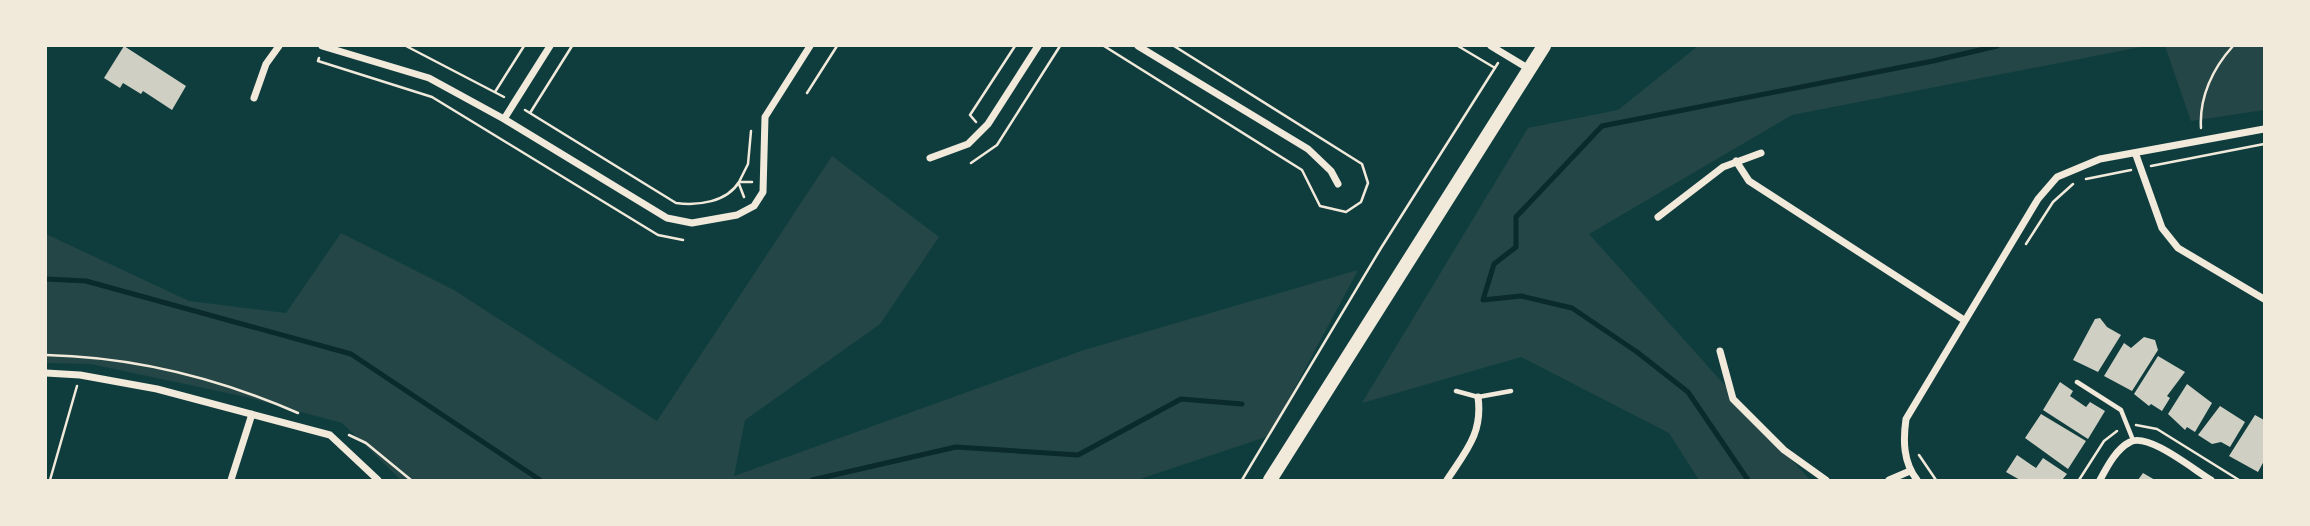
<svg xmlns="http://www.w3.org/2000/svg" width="2310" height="526" font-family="'Fira Sans Condensed',sans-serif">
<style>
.green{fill:#244646}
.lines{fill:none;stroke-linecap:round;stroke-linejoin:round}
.stream{stroke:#0a2a2b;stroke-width:5}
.building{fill:#cfcfc3}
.path{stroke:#f1e9da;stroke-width:2.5}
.service{stroke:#f1e9da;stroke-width:4.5}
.minor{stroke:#f1e9da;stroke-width:7}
.secondary{stroke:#f1e9da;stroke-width:14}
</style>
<rect width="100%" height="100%" fill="#0f3d3e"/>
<path class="green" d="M1698,46h448l-354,69 -203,119 221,246h-111l-30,-47 -148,-76 -159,46 166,-275 90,-18z
M2165,46h99v64l-73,11z
M832,156l107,81 -59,87 -135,96 -11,56 350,-126 274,-80 -89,166 -132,44h-736l-59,-57 -96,-26 -155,-33 -45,-1v-129l143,67 97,12 55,-80 113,57 203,131z"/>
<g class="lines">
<path class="stream" d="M46,279l40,2 265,73 189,126
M812,480l144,-33 122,8 103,-56 61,5
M1748,480l-60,-88 -51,-40 -65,-44 -51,-12 -38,4 11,-36 22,-17v-30l86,-91 331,-65 64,-15"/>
</g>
<path class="building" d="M124,46l62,40 -14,24 -29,-19 -2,3 -18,-11 -3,5 -16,-10z
M2100,318l7,9 14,8 -23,37 -25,-12 22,-41z
M2144,337l11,3 3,10 -26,41 -28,-15 20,-33 7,5z
M2158,356l27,16 -18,24 3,2 -8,13 -11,-7 -2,2 -15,-12z
M2060,382l13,9 -3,5 16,11 4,-5 15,9 -17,28 -45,-29z
M2187,384l25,19 -17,29 -8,-5 -2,3 -17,-16z
M2220,406l25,16 -15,25 -9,-5 -9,2 -14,-9z
M2041,414l45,27 -18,28 -43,-31z
M2255,415l9,5v41l-6,11 -29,-16z
M2017,455l19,13 7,-10 24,16 -5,6h-42l-14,-8z
M2143,473l12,7h-17z"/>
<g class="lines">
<path class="path" d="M406,46l98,51
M1104,46l198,124 18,36 26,6 15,-10 7,-19 -6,-19 -188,-118
M1458,46l37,22
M319,58l-1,3 114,36 226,138 25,5
M495,92l29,-46
M807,93l30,-47
M525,110l151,93c22,3 51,-1 63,-21
M530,113l42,-67
M976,122l-6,-7 45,-69
M2201,128c-2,-31 12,-60 32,-82
M751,131l-3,33 -9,18h13
M971,163l26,-18 63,-99
M2151,166l113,-22
M2086,179l45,-9
M739,184l5,13
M2026,244l27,-42 20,-18
M46,355c87,2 172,23 252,58
M2136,425l21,4 82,51
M349,435l17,8 45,37
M1919,455l17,25
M50,480l27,-94
M1242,480l139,-232 117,-185
M2079,480l25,-39 13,-10"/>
<path class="service" d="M2077,382l44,28 12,30
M1456,391l22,6 33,-6"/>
<path class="minor" d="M322,46l107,32 75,41 163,99 25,5 45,-8 17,-9 9,-14 2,-75 45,-71
M1138,46l170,103 23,22 7,13
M1491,46l38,23
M254,98l12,-34 13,-18
M504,119l46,-73
M2136,155l26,73 16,20 86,51
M930,158l38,-14 20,-20 50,-78
M1736,161l13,20 215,139
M1658,217l65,-50 38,-14
M1720,351l13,48 51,51 42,30
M46,373l34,2 77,14 173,46 48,45
M231,480l21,-66
M1447,480c19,-29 36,-47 31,-83
M1889,480l21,-9
M1917,480c-14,-18 -14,-40 -11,-61l132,-220 19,-22 43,-18 164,-30
M2100,480c7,-13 16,-31 30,-38 18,-10 64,28 81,38"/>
<path class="secondary" d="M1270,480l274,-434"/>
</g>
<rect width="2310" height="526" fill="none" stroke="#f1e9da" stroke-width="94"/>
</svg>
